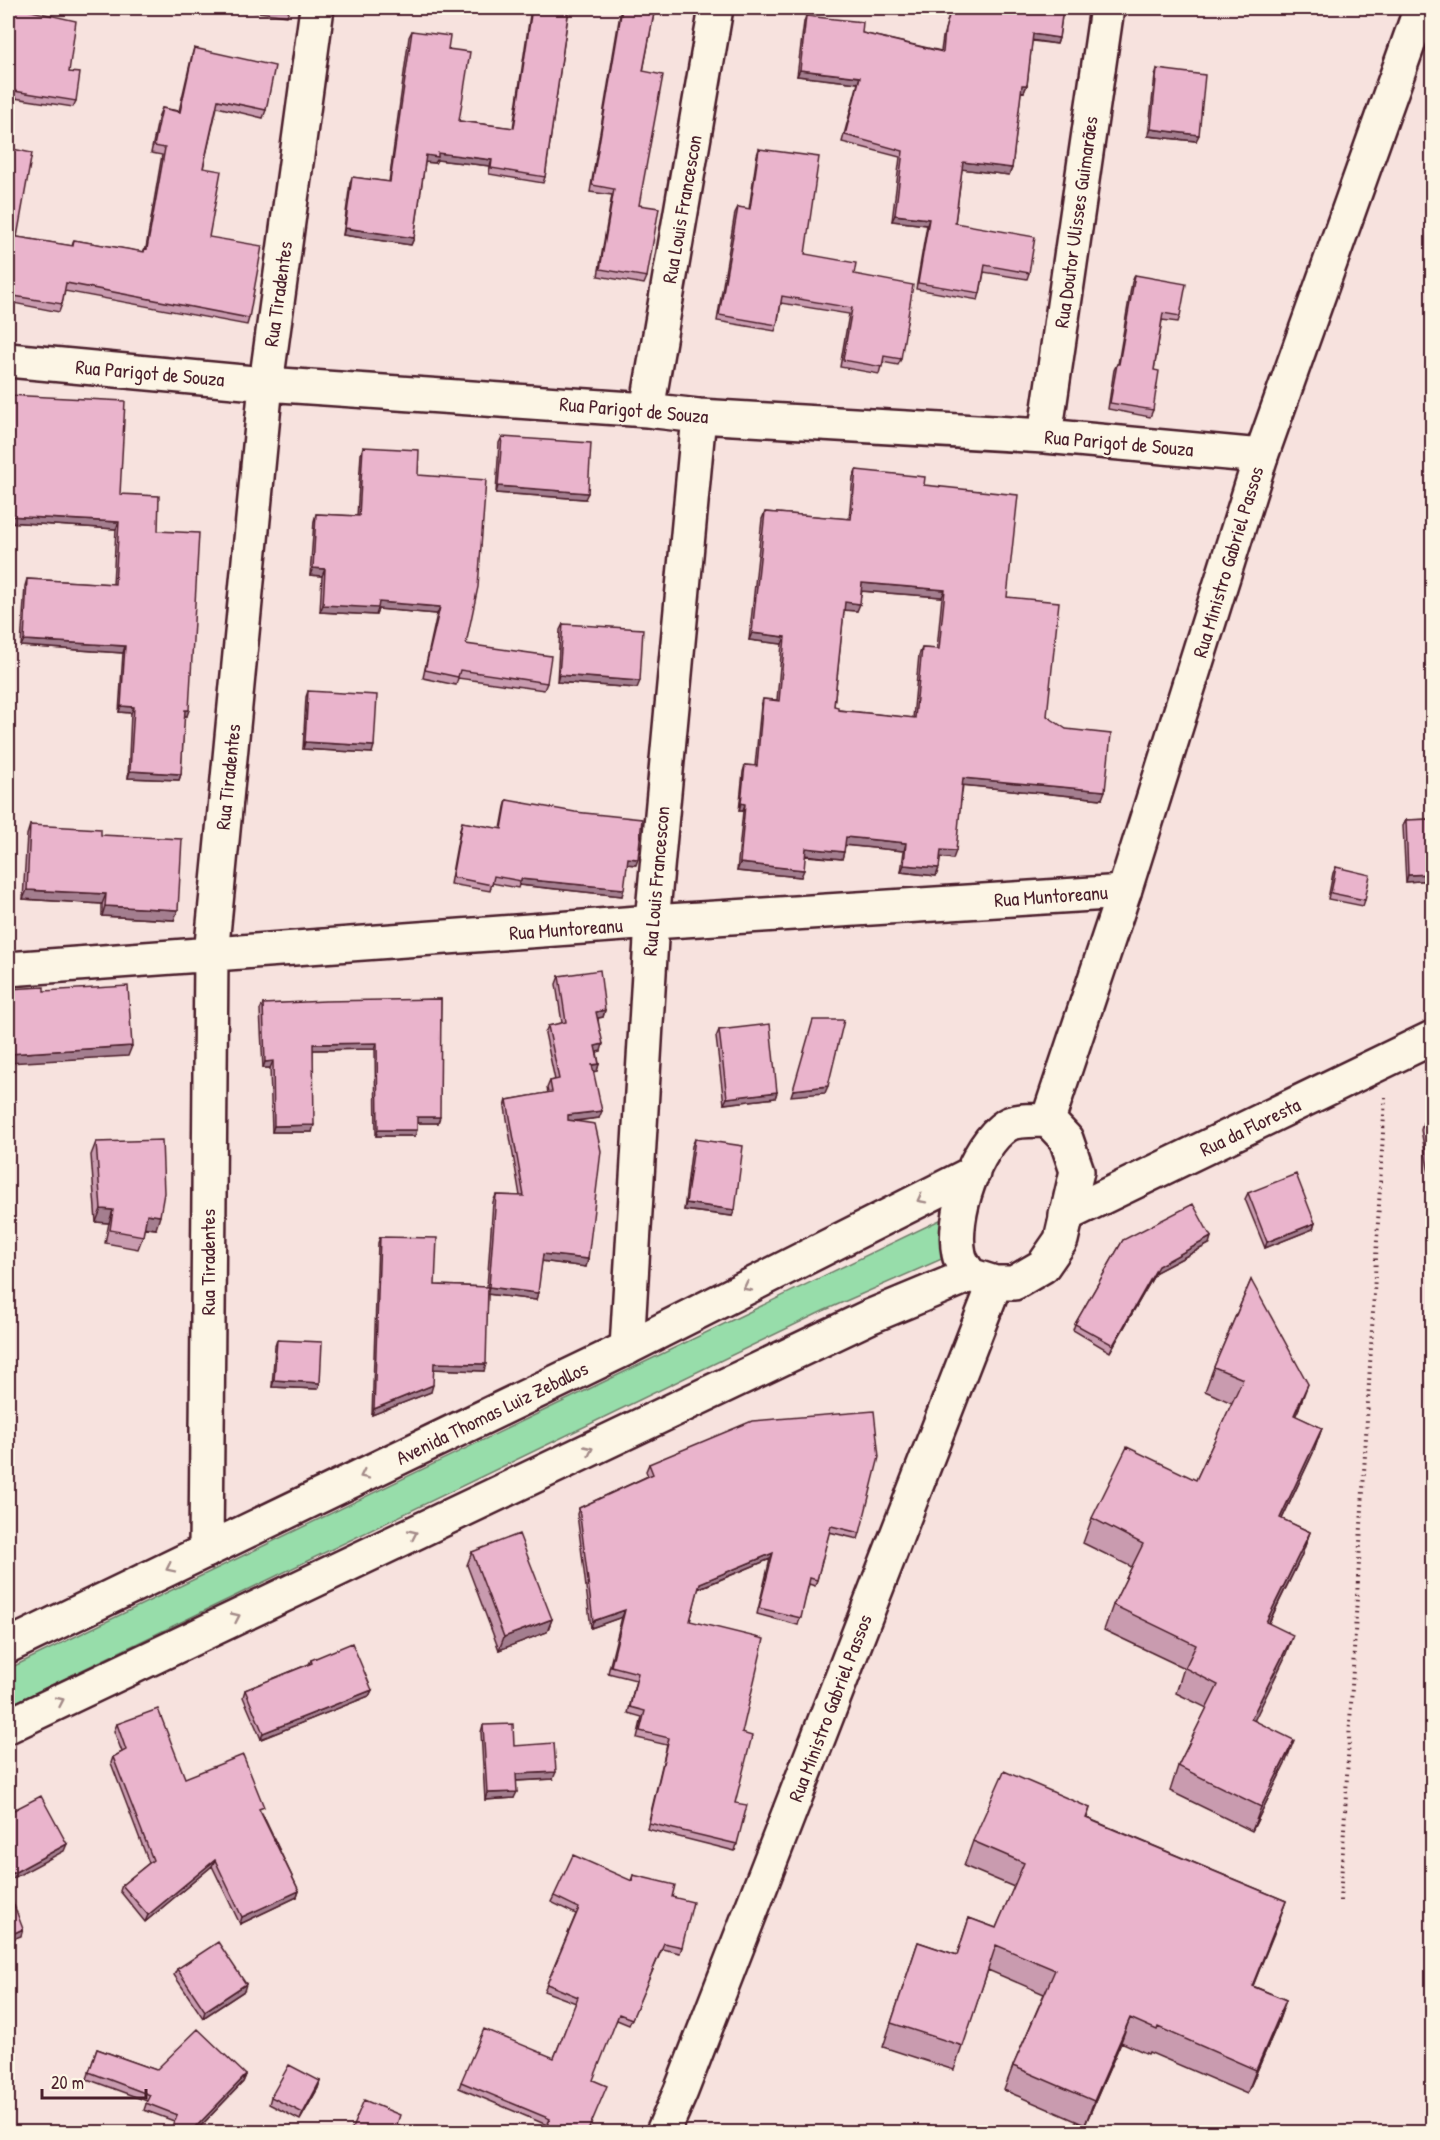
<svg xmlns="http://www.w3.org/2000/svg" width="1440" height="2140" font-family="'Patrick Hand',sans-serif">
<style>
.green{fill:#97ddaa;stroke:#707e6a;stroke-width:1.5}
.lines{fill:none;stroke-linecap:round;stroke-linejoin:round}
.street-casing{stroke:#4a1f2b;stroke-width:38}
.secondary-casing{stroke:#4a1f2b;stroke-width:38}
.path{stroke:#4a1f2b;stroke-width:4;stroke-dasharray:1.5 4.5;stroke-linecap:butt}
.street{stroke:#fcf5e5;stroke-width:33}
.secondary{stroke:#fcf5e5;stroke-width:33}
.wall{fill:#c99baf;stroke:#4a1f2b;stroke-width:1.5;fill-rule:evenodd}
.shaded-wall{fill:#a47e8f;stroke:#4a1f2b;stroke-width:1.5}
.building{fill:#eab4cc;stroke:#4a1f2b;stroke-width:1.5;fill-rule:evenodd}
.oneway{stroke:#a38a88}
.labels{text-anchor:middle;stroke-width:4.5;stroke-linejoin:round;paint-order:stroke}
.street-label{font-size:20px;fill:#4a1f2b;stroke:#fcf5e5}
</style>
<rect width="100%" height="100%" fill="#f7e2de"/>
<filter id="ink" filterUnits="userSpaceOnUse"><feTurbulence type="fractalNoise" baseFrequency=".0167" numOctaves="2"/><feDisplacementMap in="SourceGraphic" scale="12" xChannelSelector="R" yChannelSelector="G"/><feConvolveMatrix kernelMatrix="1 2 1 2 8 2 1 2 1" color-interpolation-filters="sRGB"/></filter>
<g filter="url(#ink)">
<path class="green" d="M946,1217l-2,41 -121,53 -815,395v-37z"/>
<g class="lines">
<g class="street-casing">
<path id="street" d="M8,360l258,24 381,26 52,6 346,20 216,20
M647,410l69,-402
M1045,436l62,-428
M8,969l644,-47 472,-30
M1066,1215l366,-177
M627,1348l25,-426 47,-506
M206,1551l5,-596 55,-571 51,-376"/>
</g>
<g class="secondary-casing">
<path id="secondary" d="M1048,1120l76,-228 137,-436 160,-448
M1048,1120l18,19 11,32 -16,69 -18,26 -29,17h-19l-25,-8c-4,-6 -10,-14 -11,-21 -8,-36 16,-109 48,-129 10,-6 30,-4 41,-5z
M8,1646l619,-298 346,-175
M8,1726l861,-409 101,-42
M663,2132l18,-41 314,-808"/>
</g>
<path class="path" d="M1340,1901l45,-804"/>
<use href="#street" class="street"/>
<use href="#secondary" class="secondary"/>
</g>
<path class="wall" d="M12,8l57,64 7,29 -3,6 -65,-10v-66l2,-18z
M230,8h60l-3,8z
M531,8h38l-24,169 -2,6 -54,-9 1,-8 -53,-6 -2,3 -10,-1 -11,76 -3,7 -68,-10 7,-52 2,-6 37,5 20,-145 3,-6 36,18 11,72 54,7z
M621,8h34l-12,63 -4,134 8,72 -3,7 -46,-8 14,-81 -22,-3z
M951,8h112l-4,30 -2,6 -25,-3 -5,44 -3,7 -3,-1 -9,77 -3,7 -47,-6 -7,54 74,50 -2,6 -43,-7 -4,21 -2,7 -62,-11 11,-64 -35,-4 8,-64 -58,-15 16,-59 -61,-7 7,-54 2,-6 56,17 79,18 2,-14z
M194,48l72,62 -3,8 -46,-11 -14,61 6,69 40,81 -2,7 -182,-34 -3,13 -3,8 -51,-10v-154l9,89 55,9 2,-6 69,12 2,-4h1l16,-93 -11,-2 8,-38 3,-7 17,3 13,-56z
M1157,69l39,72 -48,-5 7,-60z
M759,149l46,105 49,20 47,85 -3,6 -16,-3 -3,12 -39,-7 9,-53 -68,-11 -4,22 -2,6 -58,-10 18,-108 3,-6 11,2 8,-54z
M1135,275l45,41 -2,6 -16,-2 -8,50 -1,40 -3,7 -42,-8 6,-39 3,-6h1l14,-82z
M8,395l112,99 38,37 29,185h-3l-3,58 -2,6 -51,-2 3,-65 -12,-1 4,-59 -102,-7 4,-60 2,-7 86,5 3,-55 -108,-7z
M502,437l83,62 -89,-6 3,-50z
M363,447l55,28 48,169 81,39 -3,7 -86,-12 -2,7 -33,-7 14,-64 -59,-5 -2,6 -56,-3 2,-36 -12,-1 4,-54 2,-7 41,2 4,-62z
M856,470l68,15 83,112 40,119 55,83 -139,-14 -10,74 -13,-2 -1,11 -3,8 -35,-4 3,-21 -59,-6 -3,14 -37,-3 -4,21 -64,-6 6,-60h-4l4,-39 2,-7 10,1 6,-60 2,-7 14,1 5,-56 -33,-4 13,-121 3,-7 84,7 4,-42zM862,591l80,6 -5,52 -15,-1 -3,7 -6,63 -75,-8 -4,-4 10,-96 13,1z
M563,624l74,64 -80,-6 3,-52z
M308,691l64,62 -69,-4 3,-52z
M507,800l129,65 -9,-1 -5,32 -103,-11 -1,3 -26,-5 -2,8 -40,-7 10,-55 2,-7 39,7 4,-22z
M1432,819v61l-26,2 -3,-56 3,-6z
M30,825l144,95 -72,-4v-12l-79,-5 4,-64z
M1336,867l29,33 -2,6 -35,-7 5,-26z
M559,976l46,34 -2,7 -5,1 3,33 -4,1 2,12 -2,7 -4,1 6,46 -25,3 14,138 -2,8 -44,-6 -6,39 -48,-6 -4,77 -51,-2 -2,23 -59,23 6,-172 2,-6 55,48 52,2 6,-85 3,-7 24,1 -15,-89 2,-7 41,-7 -1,-5 3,-7 5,-1 -10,-47 3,-7 14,-3 -6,-39z
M441,999l-3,124h-21l-2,13h-39l-1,-87 -62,1 -1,82h-40l-2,-64h-7l-3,-58 3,-6z
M719,1030l58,62 -2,6 -51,6 -8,-67z
M1432,1122v68l-11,-60 2,-7z
M695,1139l37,77 -48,-6 8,-64z
M96,1142l60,87 -12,-1 -1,8 -5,13 -33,-6 4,-20 -13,-1 -5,-67z
M1248,1193l67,30 -2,6 -48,19 -20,-49z
M1123,1240l86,4 -53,28 -46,80 -37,-22 2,-6z
M1251,1280l48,128 -4,8 27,12 -9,25 -31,66 28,13 -9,25 -32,66 15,36 -30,61 31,44 -33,67 -82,-40 8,-25 29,-58 -31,-15 8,-25 -80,-38 9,-25 19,-38 -49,-24 9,-25 104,-38 36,-77 -27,-12 9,-24z
M277,1340l43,43 -2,6 -46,-2 3,-41z
M649,1464l211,69 -2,6 -29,-7 -12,48 -2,6 -6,-2 -11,41 -41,-11 13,-55 -72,30 -8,32 52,112 -7,70 2,41 -2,7 -88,-22 20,-84 -30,-7 5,-21 -14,-4 8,-33 -28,-7 14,-56 -31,11 -14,-114 2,-6 69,-32 -2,-5z
M472,1552l80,67 -5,13 -48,18 -32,-85z
M311,1660l61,30 -3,6 -108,43 -18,-42 2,-7 64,-26z
M117,1724l68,54 77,35 37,78 -2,6 -57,27 -28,-58 -67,56 -25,-31 2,-6 27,-22 -38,-100 2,-6 9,-5 -8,-21z
M483,1725l31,21 39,33 -37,2 -2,17 -29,2 -4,-68z
M1090,1808l-3,10 199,83 -33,85 33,14 -9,25 -30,69 -98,-42 -1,2 -27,-12 -36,83 -81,-35 9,-24 31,-72 -56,-24 -34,100 -71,-23 35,-105 39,13 12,-37 27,10 18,-41 -50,-21 9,-25z
M633,1875l39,22 10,50 -2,6 -18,-4 -33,76 -12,-5 -70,105 -88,-37 2,-6 93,-24 22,-55 -32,-12 32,-77 -25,-12 3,-6 77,-15z
M177,1969l67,22 -41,27 -29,-43z
M97,2049l59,21 90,5 -3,7 -49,51h-24l4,-12 -30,-11 3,-9 -60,-22z
M320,2081l-2,7 -18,32 -31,-16 2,-7z"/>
<path class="shaded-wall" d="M1033,34l26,4 -2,6 -26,-4z
M800,70l60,7 -2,6 -61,-7z
M1022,85h5l-3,7 -5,-1z
M1151,129l48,6 -3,6 -48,-5z
M438,153l54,7 -2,6 -53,-6 -2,3 -12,-1 3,-7z
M963,162l49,6 -3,7 -49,-6z
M895,215l34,4 -2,6 -35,-4z
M345,228l69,10 -3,7 -68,-10z
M498,486l90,7 -3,6 -89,-6z
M8,516l111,6 -3,7 -108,-7z
M313,568l12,1 -3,7 -12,-1z
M862,583l83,7 -3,7 -82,-6z
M379,602l61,5 -3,7 -59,-5 -2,6 -56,-3 3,-7z
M845,602l15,2 -3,7 -15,-1z
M752,633l33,4 -3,7 -33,-4z
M24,640l101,6 -2,7 -102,-7z
M559,675l81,6 -3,7 -80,-6z
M121,706l13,1 -3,6 -12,-1z
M185,710h4l-2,6h-5z
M305,742l69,4 -2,7 -69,-4z
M8,759h3l-2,8h-1z
M130,771l51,3 -2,6 -51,-2z
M963,778l142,13 -3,8 -141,-14z
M741,803l4,1 -2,7h-4z
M846,837l60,6 -2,8 -61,-6z
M806,848l38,4 -2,7 -38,-4z
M941,850l15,1 -3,8 -14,-2z
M628,858l10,1 -2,6 -11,-1z
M740,863l64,7 -3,7 -64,-6z
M904,865l35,3 -3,8 -35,-4z
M1432,874v6l-26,2 2,-7z
M521,879l103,10 -2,7 -103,-11z
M27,890l79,4 -4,10 -79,-5z
M105,906l73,4 -4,10 -72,-4z
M605,1010l-2,7 -10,2 3,-7z
M377,1043l-2,6 -64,1 2,-6z
M603,1044l-2,7 -8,2 2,-7z
M132,1046l-4,10 -120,7v-9z
M273,1061l-3,7h-7l2,-6z
M599,1064l-2,7 -8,1 3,-7z
M828,1086l-3,7 -34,3 2,-6z
M777,1092l-2,6 -51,6 3,-6z
M602,1111l-3,7 -34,4 3,-7z
M417,1117h23l-2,6h-23z
M314,1125l-2,7h-40l2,-6z
M378,1130h39l-2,6h-39z
M686,1203l49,7 -3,6 -48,-6z
M101,1209l12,1 -4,13 -13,-1z
M147,1214l13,2 -4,13 -14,-2z
M1315,1223l-2,6 -48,19 2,-6z
M1211,1237l-2,7 -53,28 -46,80 3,-7 45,-79z
M543,1254l45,5 -2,8 -45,-6z
M489,1287l49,6 -2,7 -49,-6z
M434,1363l52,1 -2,7 -53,-2z
M274,1380l46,3 -2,6 -46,-2z
M1308,1384l-9,24 -14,32 9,-25z
M433,1385l-2,7 -59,23 2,-6z
M1322,1428l-9,25 -42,89 9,-24z
M1310,1532l-9,25 -44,89 9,-24z
M773,1553l-3,6 -73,30 3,-6z
M625,1610l-3,7 -31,11 2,-7z
M552,1619l-5,13 -48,18 5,-13z
M1293,1635l-9,24 -41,85 8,-25z
M372,1690l-3,6 -108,43 2,-6z
M1294,1740l-9,24 -33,67 9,-24z
M556,1772l-3,7 -39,2 2,-7z
M517,1792l-3,6 -29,2 2,-7z
M67,1844l-3,7 -56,30v-5z
M215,1860l-3,6 -67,56 3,-7z
M299,1891l-2,6 -57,27 2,-7z
M1286,1901l-9,25 -34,84 9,-24z
M23,1929l-2,7 -13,5v-5z
M246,1984l-2,7 -41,27 2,-7z
M1286,2000l-9,25 -30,69 9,-24z
M1130,2018l-9,24 -36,83 9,-24z
M246,2075l-3,7 -49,51h-4z
M320,2081l-2,7 -18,32 3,-7z"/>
<path class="building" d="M13,8h5l58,13 -7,51 11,1 -4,28 -68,-11v-50z
M275,8h15l-1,2z
M532,8h37l-24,169 -54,-9 1,-8 -54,-7v4l-12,-2 -12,83 -69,-10 7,-51 38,5 22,-151 38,5 -2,13 22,3 -11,69 55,7z
M622,8h33l-12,63 20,4 -24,130 20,3 -12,69 -47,-8 14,-80 -22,-4z
M951,8h112l-4,30 -26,-4 -6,51h-5l-10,83 -49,-6 -8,61 80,14 -6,36 -44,-8 -5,28 -62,-10 11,-64 -34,-4 8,-64 -58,-16 15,-58 -60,-7 6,-54 57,6 -1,11 81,19 2,-22z
M194,48l81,18 -9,44 -48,-10 -15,68 18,3 -12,66 53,9 -13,72 -183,-35 -4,21 -54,-9v-147l24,5 -15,84 56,9 1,-6 70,12 1,-4 2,1 18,-101 -11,-2 8,-38 18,4z
M1157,69l48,6 -6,60 -48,-6z
M759,149l60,8 -14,97 51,9 -2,11 59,11 -12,74 -17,-3 -2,11 -39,-7 9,-52 -70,-12 -5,29 -58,-10 19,-108 12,2z
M1135,275l51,9 -6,32 -17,-3 -9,57 5,1 -6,39 -43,-7 7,-39h2z
M8,395l117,6 -5,93 39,2 -1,35 41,2 -10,177h-4l-4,64 -51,-3 4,-64 -13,-1 4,-60 -101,-6 3,-61 88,5 4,-62 -111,-6v3z
M502,437l89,6 -3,50 -90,-7z
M363,447l56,3 -1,25 68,5 -8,107 -12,57 85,12 -4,27 -87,-13 -2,7 -33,-7 15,-63 -61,-5 -1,6 -55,-3 2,-36 -12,-1 3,-54 43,2z
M856,470l69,7 -1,8 94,10 -11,102 52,5 -12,114 19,13 45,5 -6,57 -142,-13 -7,73 -15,-1 -2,18 -35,-3 2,-22 -60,-6 -2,15 -38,-4 -2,22 -64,-7 5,-59 -4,-1 4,-38 12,1 6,-67 16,2 6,-64 -33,-4 13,-121 86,7zM862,583l83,7 -6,59 -17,-1 -7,70 -77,-8v-3l-4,-1 11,-104 15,2z
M563,624l80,5 -3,52 -81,-6z
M308,691l69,4 -3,51 -69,-4z
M8,726l5,1 -2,32h-3z
M507,800l68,12 67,7 -4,40 -10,-1 -4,31 -103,-10v2l-27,-5 -2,9 -40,-8 10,-55 40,7z
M1432,819v55l-24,1 -2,-55z
M30,825l71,4v6l81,4 -4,71 -73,-4 1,-12 -79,-4z
M1336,867l34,8 -5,25 -34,-7z
M600,970l5,40 -9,2 7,32 -8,2 4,18 -7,1 10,46 -34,4v5l27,4 6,27 -13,108 -45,-5 -5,39 -49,-6 7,-92 28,1 -17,-96 45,-8 -2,-11 9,-2 -11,-53 18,-4 -7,-46z
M128,986l4,60 -124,8v-65l36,-2v4z
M441,999l-1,118h-23v13h-39l-1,-87 -64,1 1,81 -40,1 -1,-65 -8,1 -2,-58 62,-3z
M813,1020h31l-16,66 -35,4z
M770,1024l7,68 -50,6 -8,-68z
M1432,1122v50l-9,-49z
M695,1139l48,7 -8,64 -49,-7z
M162,1140l2,53 -4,23 -13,-2 -4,22 -33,-6 3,-20 -12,-1 -5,-67z
M1296,1174l19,49 -48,19 -19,-49z
M1193,1204l18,33 -53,29 -45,79 -38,-21 48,-84z
M380,1237l57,1 -2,47 53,2 -2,77 -52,-1 -1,22 -59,24z
M1251,1280l57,104 -14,31 28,13 -42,90 30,14 -44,90 27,13 -42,84 43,21 -33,67 -83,-41 40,-81 -33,-17 11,-23 -83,-40 30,-61 -51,-26 35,-71 69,33 47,-101 -29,-12z
M277,1340l45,2 -2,41 -46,-3z
M874,1411l5,46 -19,76 -29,-7 -14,54 -7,-2 -9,40 -42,-10 14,-55 -73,30 -10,38 74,18 -22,94 10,3 -17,67 12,2 -10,39 -88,-21 20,-85 -29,-7 5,-20 -15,-4 8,-34 -27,-7 14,-56 -32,11 -14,-113 74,-34 -4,-10 103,-43z
M519,1534l33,85 -48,18 -32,-85z
M352,1643l20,47 -109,43 -18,-43 67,-27 -1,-3z
M158,1709l27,69 58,-23 21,52 -5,2 40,82 -57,26 -27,-57 -67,55 -26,-30 31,-25 -40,-103 13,-7 -9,-26z
M513,1724l1,22 40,-3 2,29 -40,2 1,18 -30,1 -4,-68z
M1004,1771l86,37 -4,10 200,83 -34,85 34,14 -30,70 -98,-43 -1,3 -27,-12 -36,83 -81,-35 42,-96 -59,-25 -33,101 -72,-23 27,-81 39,13 12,-37 27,10 28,-65 -51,-22z
M41,1796l26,48 -59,32v-63z
M573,1855l59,26 1,-6 42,10 -3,12 21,5 -11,45 -18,-4 -32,76 -13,-5 -26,66 14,6 -20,47h-43l6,-14 -89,-37 23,-53 70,29 24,-61 -31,-13 32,-76 -25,-12z
M8,1889l15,40 -15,7z
M218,1942l28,42 -41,27 -28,-42z
M198,2029l48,46 -56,58h-20l7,-18 -31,-12 4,-8 -61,-23 8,-23 59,21z
M289,2065l31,16 -17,32 -32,-16z
M364,2100l36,15 -3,9 21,9h-68z"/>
<defs><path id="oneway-chevron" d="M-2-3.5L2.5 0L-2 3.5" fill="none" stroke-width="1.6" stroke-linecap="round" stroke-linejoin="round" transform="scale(1.5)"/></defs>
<g class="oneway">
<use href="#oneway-chevron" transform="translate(921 1199) rotate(153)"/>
<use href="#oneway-chevron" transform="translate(747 1287) rotate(153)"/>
<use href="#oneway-chevron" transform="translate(589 1450) rotate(-25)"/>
<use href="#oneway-chevron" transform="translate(364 1475) rotate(154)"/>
<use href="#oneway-chevron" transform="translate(413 1534) rotate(-25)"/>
<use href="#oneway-chevron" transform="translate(170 1568) rotate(154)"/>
<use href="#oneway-chevron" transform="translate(236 1617) rotate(-25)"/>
<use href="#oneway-chevron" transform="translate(60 1701) rotate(-25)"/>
</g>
</g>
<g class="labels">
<g class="street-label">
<text transform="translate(682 209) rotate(-80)" y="7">Rua Louis Francescon</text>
<text transform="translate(1076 222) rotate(-82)" y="7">Rua Doutor Ulisses Guimarães</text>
<text transform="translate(278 294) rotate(-82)" y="7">Rua Tiradentes</text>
<text transform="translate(150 373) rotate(5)" y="7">Rua Parigot de Souza</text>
<text transform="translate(634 410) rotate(5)" y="7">Rua Parigot de Souza</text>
<text transform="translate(1119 443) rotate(5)" y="7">Rua Parigot de Souza</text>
<text transform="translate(1228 562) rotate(-73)" y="7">Rua Ministro Gabriel Passos</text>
<text transform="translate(228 777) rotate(-84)" y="7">Rua Tiradentes</text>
<text transform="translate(656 881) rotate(-85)" y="7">Rua Louis Francescon</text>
<text transform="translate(1051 896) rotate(-4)" y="7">Rua Muntoreanu</text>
<text transform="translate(566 929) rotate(-4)" y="7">Rua Muntoreanu</text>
<text transform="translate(1250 1127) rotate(-26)" y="7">Rua da Floresta</text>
<text transform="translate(208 1262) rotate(-90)" y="7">Rua Tiradentes</text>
<text transform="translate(492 1413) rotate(-26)" y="7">Avenida Thomas Luiz Zeballos</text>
<text transform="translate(830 1708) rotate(-69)" y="7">Rua Ministro Gabriel Passos</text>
</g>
</g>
<rect width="1440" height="2140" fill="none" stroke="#fcf5e5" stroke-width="30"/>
<rect x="15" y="15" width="1410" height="2110" fill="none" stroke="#4a1f2b" stroke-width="2" filter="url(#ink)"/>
<path d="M42 2089v9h104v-9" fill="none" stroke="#4a1f2b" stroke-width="3"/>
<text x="51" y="2089" font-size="18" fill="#4a1f2b" stroke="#fcf5e5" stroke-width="4.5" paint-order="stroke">20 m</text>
</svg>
